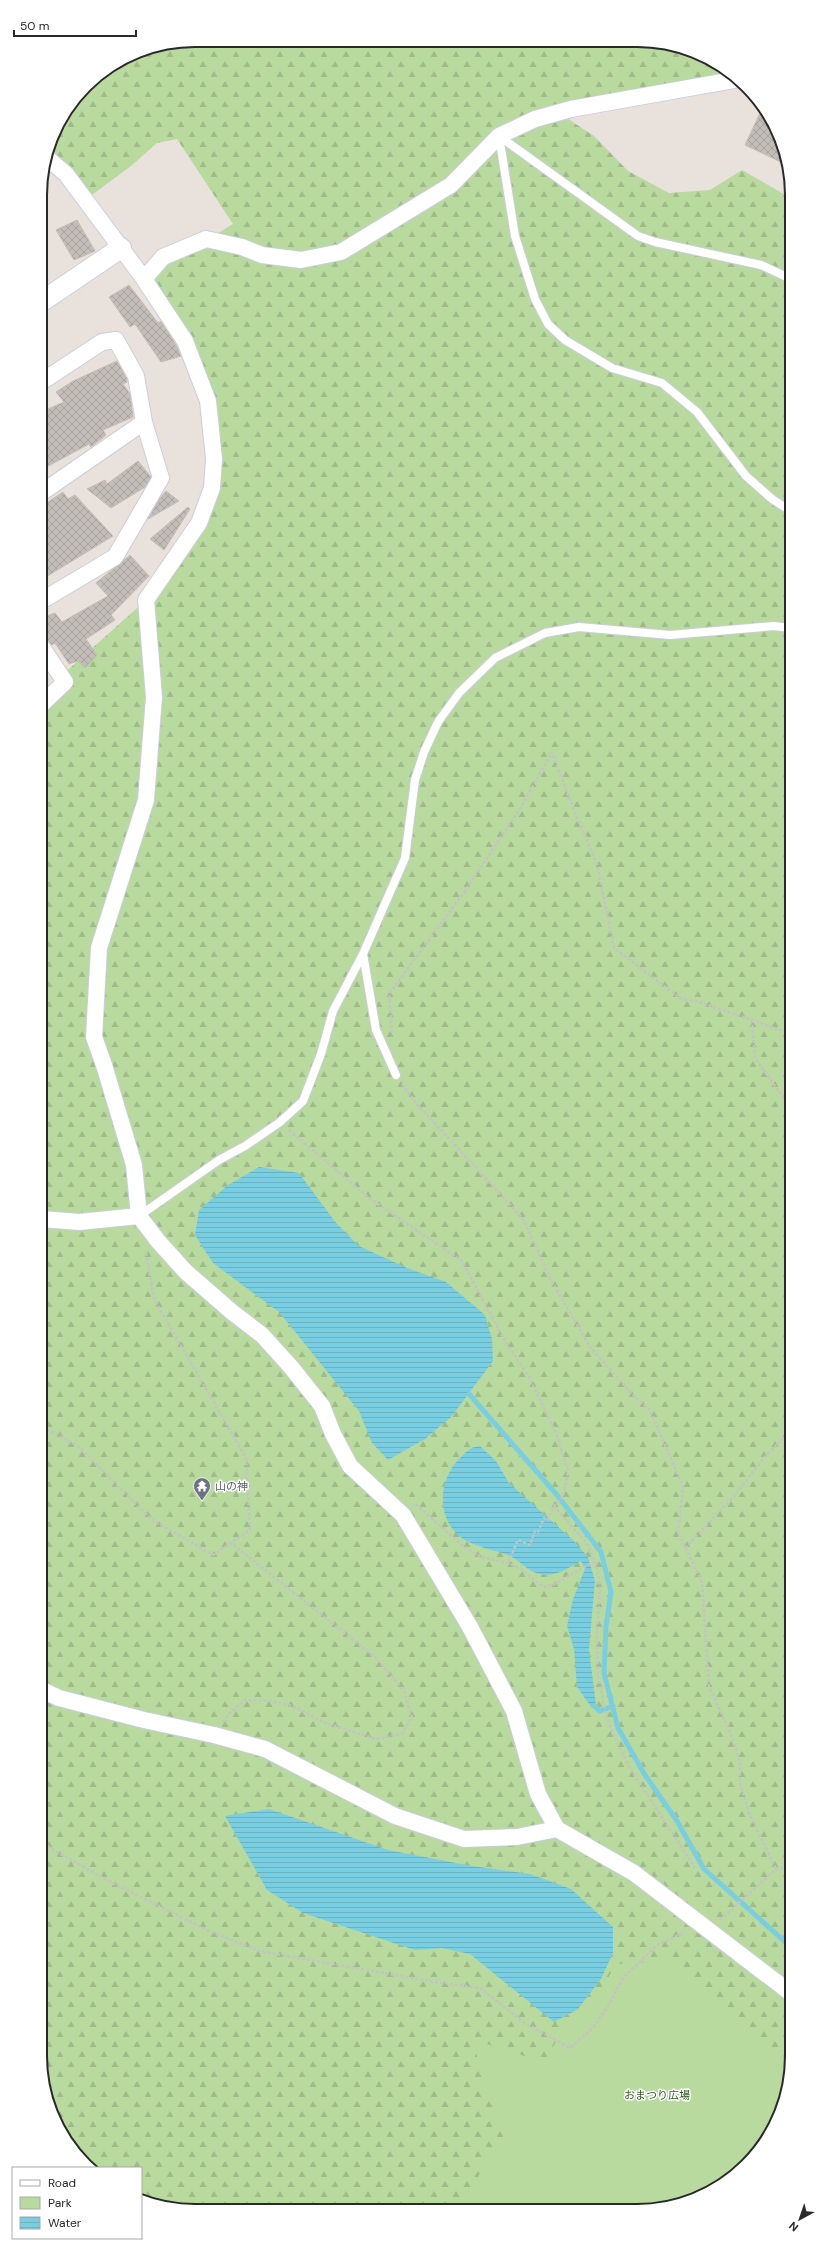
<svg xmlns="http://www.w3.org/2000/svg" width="832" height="2251" font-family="'DM Sans','Noto Sans JP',sans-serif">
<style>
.forest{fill:url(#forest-firs)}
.park{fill:#b8da9e}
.water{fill:url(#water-rules)}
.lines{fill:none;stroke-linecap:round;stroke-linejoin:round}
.stream{stroke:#79cfe1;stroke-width:5}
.building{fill:url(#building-cross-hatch);stroke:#c4beb6}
.service-casing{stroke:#caced9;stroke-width:10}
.minor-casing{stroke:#caced9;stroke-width:18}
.tertiary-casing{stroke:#caced9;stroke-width:22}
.path{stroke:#c3c3c3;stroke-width:2.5;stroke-dasharray:3 2;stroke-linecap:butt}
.service{stroke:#fff;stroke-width:8}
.minor{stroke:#fff;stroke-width:16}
.tertiary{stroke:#fff;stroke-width:20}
.labels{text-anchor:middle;stroke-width:3;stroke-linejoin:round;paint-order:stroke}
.worship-label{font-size:11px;fill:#5b616d;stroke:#fff;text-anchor:start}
.park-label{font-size:11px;fill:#335d21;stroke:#fff}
.rim{fill:none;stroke:#292929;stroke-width:2}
</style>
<defs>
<pattern id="forest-firs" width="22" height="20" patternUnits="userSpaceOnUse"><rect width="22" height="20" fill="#b8da9e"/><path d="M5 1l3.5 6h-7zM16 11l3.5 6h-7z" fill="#9ebb88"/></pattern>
<pattern id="water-rules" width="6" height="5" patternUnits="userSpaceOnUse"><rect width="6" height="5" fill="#79cfe1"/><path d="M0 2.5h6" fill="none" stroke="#69b2c1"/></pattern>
<pattern id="building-cross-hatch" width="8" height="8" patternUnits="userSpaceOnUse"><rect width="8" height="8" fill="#c2bdb7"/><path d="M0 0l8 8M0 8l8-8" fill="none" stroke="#a7a29d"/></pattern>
</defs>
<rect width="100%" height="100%" fill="#e9e2dc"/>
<path class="forest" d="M195,40l473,3 46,18 25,18 -180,34 35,23 34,35 41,22 41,-3 32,-20 47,27 3,1869 -12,49 -26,43 -39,32 -47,18h-503l-24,-8v-32h-53l-3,-2 -24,-33 -18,-46 -2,-1393 105,-94 66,-112 -4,-87 -64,-122 89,-55 -56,-85 -20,4 -26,23 -46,34 -38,-42 9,-32 36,-47 44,-27z"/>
<path class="park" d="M667,1961l125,103 -12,51 -26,43 -39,32 -47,18h-210l46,-72 -24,-63 -6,-33 69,22 13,-20 37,-38 23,-40z"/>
<path class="water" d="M259,1167l40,6 37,50 23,23 48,22 39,14 39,33 7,24 1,22 -42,56 -26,22 -37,21 -16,-17 -13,-32 -80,-99 -66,-49 -18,-28 4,-25 29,-25z
M480,1446l16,15 13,22 65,58 14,16 7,24 -6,68 7,56 -4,3 -15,-21 -3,-38 -7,-23 6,-27 12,-30 -4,-8c-18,10 -33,21 -53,8 -6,-5 -13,-11 -20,-14 -17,-6 -40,-9 -53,-23 -20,-23 -14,-57 7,-76 6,-6 9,-9 18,-10z
M269,1809l119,41 84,16 58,8 41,15 42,38v26l-12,26 -23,30 -24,13 -84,-68 -28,-6 -27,2 -112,-37 -36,-23 -42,-74z"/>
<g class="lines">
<path class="stream" d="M469,1394l88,101 44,57 10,40 -5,34 -2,47 14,55 27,47 32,46 27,48 88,79
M594,1706l6,5 13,-5"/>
</g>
<path class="building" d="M760,113l11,5 5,8 13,40 -44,-21z
M77,220l18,31 -21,9 -18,-30z
M129,285l29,38 3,-2 15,24 5,11 -20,6 -26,-38 -5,3 -21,-30z
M117,361l10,18v3l-4,2 7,10 3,23 -30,13 3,5 -15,12 -2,-3 -48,26v-58l23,-10 -8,-10 17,-11z
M138,461l13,16 -6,10 -34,21 -24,-19 18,-9 2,4z
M166,491l13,10 -31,18 12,-21z
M63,492l5,7 7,-4 38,41 -72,44v-76h4z
M188,507l2,2 -26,41 -14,-11z
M130,555l19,21 -38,39 4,5 -29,19 11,16 -12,13 -7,-7 -9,3 -14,-21 -3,2 -6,-7 -5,-1v-19l14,-5 7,9 46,-26 -12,-13z"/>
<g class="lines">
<g class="service-casing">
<path id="service" d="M499,136l16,100 20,63 13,25 17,16 47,28 50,15 35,29 49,64 26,23 17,11
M499,136l139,100 17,6 106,23 28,13
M363,954l42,-96 10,-78 9,-28 14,-30 21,-29 36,-35 50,-25 34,-6 91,8 104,-9 16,2
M139,1216l80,-56 26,-14 35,-24 23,-21 18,-47 12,-43 30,-57 13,76 20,45"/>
</g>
<g class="minor-casing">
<path id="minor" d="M47,158l19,16 78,105 41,62 23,60 6,58 -2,29 -13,35 -53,77 8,97 -8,103 -47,148 -5,89 10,28 30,100 5,51 19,25 28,31 46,40 30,23 29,32 31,39 11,28 17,32 53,49 67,112 44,84 24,83 19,35 77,44 158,121
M144,279l19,-22 43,-18 36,8 20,8 39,5 40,-8 110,-67 48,-49 36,-17 36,-10 168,-30
M41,382l61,-40 14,-2 20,36 8,46 17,56 -46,79 -74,44
M41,493l103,-71
M41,646l24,36 -24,23
M42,1219l37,3 60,-6
M42,1690l17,8 85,22 70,15 51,14 130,67 69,23 53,-2 40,-8"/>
</g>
<g class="tertiary-casing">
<path id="tertiary" d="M41,302l80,-54"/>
</g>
<path class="path" d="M752,1020l3,38 35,49
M392,1033l-3,-39 76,-103 56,-84 31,-55 21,56 24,56 17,84 66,50 19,4 91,31
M402,1084l15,20 106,115 28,61 39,67 44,49 16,14 33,77 -5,46 24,49 7,105 21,45 10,30v21l9,30 27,56
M289,1130l80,68 93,63 43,80 24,36 27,56 12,38 -5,26 -9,9 -6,14 -4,-2 -6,14 -3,-1 -5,14 -12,-5 -10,23
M42,1427l36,19 73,73 62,36 37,-25 -4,-72 -92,-159 -8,-47
M416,1504l44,40 21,13 27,6 13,6 22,18 10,-2 42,-24
M554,1506l34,39 10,25 2,21 -3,46 1,38 8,40 5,14 17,36 67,103
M685,1548l51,-54 27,-35 28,-29
M223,1722l7,-9 15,-13 27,1 20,5 34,17 50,16 26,-5 10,-17 -8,-26 -29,-34 -144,-114
M43,1844l62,35 104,52 50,20 164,29 57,8 45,35 45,25 23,-20 17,-25 13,-25 33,-32 29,-14
M720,1920l56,-51 15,-3"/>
<use href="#service" class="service"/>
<use href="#minor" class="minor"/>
<use href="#tertiary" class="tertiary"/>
</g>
<defs>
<g id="temple-pin" transform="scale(0.9)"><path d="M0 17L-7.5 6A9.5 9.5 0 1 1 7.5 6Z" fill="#6b7280" stroke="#fff"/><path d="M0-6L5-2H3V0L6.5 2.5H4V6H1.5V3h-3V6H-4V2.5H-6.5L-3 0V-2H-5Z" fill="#fff"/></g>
</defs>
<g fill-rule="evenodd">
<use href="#temple-pin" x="202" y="1486"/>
</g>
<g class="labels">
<g class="worship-label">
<text x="215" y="1490">山の神</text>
</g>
<g class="park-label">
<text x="657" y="2099">おまつり広場</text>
</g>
</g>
<path d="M0 0H832V2251H0ZM195 47H637A148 148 0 0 1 785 195V2056A148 148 0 0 1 637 2204H195A148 148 0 0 1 47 2056V195A148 148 0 0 1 195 47Z" fill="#fff" fill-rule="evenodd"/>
<path class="rim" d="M195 47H637A148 148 0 0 1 785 195V2056A148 148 0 0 1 637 2204H195A148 148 0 0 1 47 2056V195A148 148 0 0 1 195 47Z"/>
<rect x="12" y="2167" width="130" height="72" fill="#ffffff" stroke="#a9a9a9"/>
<rect x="20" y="2180" width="20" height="6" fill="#ffffff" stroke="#a9a9a9"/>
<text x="48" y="2187" font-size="12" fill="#292929">Road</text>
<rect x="20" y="2197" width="20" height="12" fill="#b8da9e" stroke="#a9a9a9"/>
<text x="48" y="2207" font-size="12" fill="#292929">Park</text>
<rect x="20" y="2217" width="20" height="12" fill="url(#water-rules)" stroke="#a9a9a9"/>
<text x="48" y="2227" font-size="12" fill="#292929">Water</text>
<g transform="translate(800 2219) rotate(220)" stroke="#ffffff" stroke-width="3" paint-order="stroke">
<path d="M0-3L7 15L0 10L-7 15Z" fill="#292929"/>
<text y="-6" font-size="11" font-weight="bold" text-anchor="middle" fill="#292929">N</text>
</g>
<path d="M14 30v6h122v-6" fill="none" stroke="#292929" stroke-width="2"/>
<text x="20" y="30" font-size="12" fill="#292929" stroke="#ffffff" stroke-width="3" paint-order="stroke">50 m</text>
</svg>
